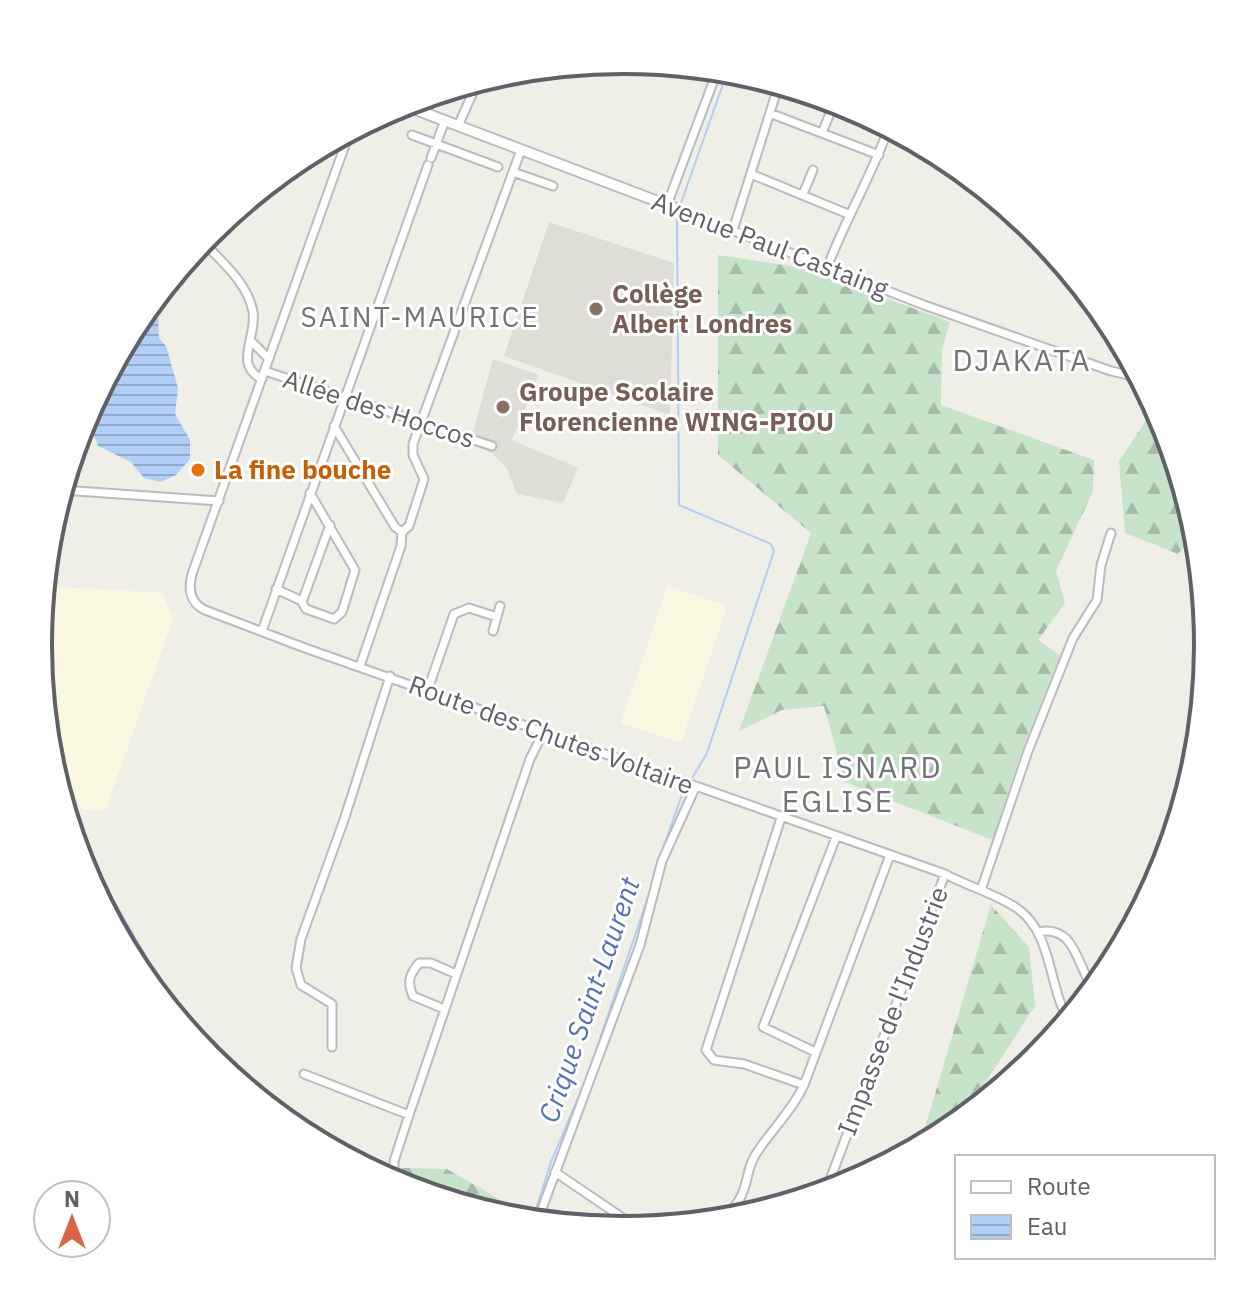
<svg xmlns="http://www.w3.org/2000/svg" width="1247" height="1291" font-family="'IBM Plex Sans',sans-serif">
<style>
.commercial{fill:#fbf8e1}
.education{fill:#dfded6}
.forest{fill:url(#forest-firs)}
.water{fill:url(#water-rules)}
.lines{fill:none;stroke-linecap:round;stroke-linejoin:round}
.stream{stroke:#b1cef6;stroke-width:2}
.river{stroke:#b1cef6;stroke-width:12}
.minor-casing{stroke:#b9bbbf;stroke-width:11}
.tertiary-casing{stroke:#b9bbbf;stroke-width:13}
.minor{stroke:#fff;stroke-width:7}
.tertiary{stroke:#fff;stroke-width:9}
.education-dot{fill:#8d6e63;stroke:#fff;stroke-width:3}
.food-dot{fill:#e8710a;stroke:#fff;stroke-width:3}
.labels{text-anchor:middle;stroke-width:6;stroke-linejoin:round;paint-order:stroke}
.street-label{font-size:26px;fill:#5f6166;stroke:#fff}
.education-label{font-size:26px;font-weight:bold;fill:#785e54;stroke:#fff;text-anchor:start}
.food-label{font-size:26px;font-weight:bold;fill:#c56008;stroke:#fff;text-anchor:start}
.neighbourhood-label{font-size:28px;letter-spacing:2px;fill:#707378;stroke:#fff}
.water-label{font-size:28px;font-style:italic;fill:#5272b0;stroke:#fff}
.quarter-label{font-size:30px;letter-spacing:2px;fill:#707378;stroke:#fff}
.rim{fill:none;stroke:#5f6166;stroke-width:4}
</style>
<defs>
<pattern id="forest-firs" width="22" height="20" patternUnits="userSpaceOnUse" patternTransform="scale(2)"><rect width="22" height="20" fill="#c7e4cb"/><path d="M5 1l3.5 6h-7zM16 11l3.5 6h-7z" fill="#a5bca9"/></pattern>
<pattern id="water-rules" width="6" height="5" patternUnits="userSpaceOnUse" patternTransform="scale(2)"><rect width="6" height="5" fill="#b1cef6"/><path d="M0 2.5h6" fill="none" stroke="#93abcb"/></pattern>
</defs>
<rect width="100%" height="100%" fill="#efefe8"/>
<path class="commercial" d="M44,586l118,7 11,26 -67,190 -24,1 -34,-65 -10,-100z
M667,586l60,20 -46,137 -60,-20z"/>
<path class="education" d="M549,222l125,41 -4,152 -166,-59z
M493,359l46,16 -27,65 66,28 -15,35 -46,-9 -9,-24 -16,-17 -22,-10z"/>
<path class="forest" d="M718,255l86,13 146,54 -8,28 -1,55 153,55 -1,31 -37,80 9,32 -27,37 22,15 -36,90 -32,95 -147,-58 -21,-76 -42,4 -43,21 72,-198 -93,-78z
M1156,405l9,17 33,110 -20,22 -53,-21 -6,-72z
M991,905l38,42 6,59 -57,88 5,10 -35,29 -29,15z
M363,1167l84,2 94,54c-61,-6 -124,-27 -178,-56z"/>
<path class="water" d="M154,299l4,7 1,32 7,8 12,42 -3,26 15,26v19l-14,16 -15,7 -17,-4 -13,-16 -33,-16 -12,-31 51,-95z"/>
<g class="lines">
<path class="stream" d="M681,203l47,-133
M677,219l2,286 92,39 3,7 -67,202 -14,24
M662,851l21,-59
M532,1222l19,-60 36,-85 64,-189"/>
<path class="river" d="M75,845l105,179"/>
<g class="minor-casing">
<path id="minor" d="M772,114l107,41
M458,126l20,-45
M350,131l-158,443c-4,15 -2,29 13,36l100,38 640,226c24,13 52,20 73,35 35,25 30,78 51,112
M822,133l13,-32
M412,135l86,32
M431,158l14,-38
M513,172l40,14
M751,174l97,40
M803,194l10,-24
M667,205l51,-136
M675,208l249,97 187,66 30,7
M733,230l46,-146
M202,241c19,20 46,42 51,71 4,25 -20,53 9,67
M827,268c18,-48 45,-93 62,-141
M251,341l18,18
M265,371l227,75
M334,426l61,101 7,5
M62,490l157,11
M310,493l45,77 -13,42 -8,7 -28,-10 -4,-7 28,-77
M276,589l26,12
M262,631l166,-466
M493,631l7,-25
M360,666l41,-120 1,-14 7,-6 15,-47 -11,-24v-11l108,-294
M427,692l27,-78 15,-6 28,9
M981,890l47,-139 45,-113 24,-38 4,-35 10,-32
M1038,932c37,-8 39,33 56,59
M444,1009l-31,-13c-6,-14 -4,-21 6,-33h12l25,11
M332,1047v-43l-31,-19 -5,-17 5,-29 43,-119 46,-144
M815,1052l-52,-25 73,-190
M304,1074l105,41
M804,1085l86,-230
M555,1172l84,57
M394,1183v-22l15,-46 121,-356 13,-26
M825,1193l120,-319
M725,1221c4,-8 10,-14 14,-21 11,-18 6,-33 21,-52 15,-22 33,-39 44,-63l-60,-21 -30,-4 -8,-10 75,-232
M537,1222l103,-277 22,-84 33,-73"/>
</g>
<g class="tertiary-casing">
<path id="tertiary" d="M401,104l274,104"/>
</g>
<use href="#minor" class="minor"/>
<use href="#tertiary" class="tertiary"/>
</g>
<g class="education-dot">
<circle cx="596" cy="309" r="8"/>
<circle cx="503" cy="407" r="8"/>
</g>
<circle class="food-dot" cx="198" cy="470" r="8"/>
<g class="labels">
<g class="street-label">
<text transform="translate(770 245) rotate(21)" y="9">Avenue Paul Castaing</text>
<text transform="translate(379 409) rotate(18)" y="9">Allée des Hoccos</text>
<text transform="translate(551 735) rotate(20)" y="9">Route des Chutes Voltaire</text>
<text transform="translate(893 1011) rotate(-69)" y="9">Impasse de l'Industrie</text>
</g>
<g class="education-label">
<text x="612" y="303">Collège<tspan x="612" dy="30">Albert Londres</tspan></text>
<text x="519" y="401">Groupe Scolaire<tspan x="519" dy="30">Florencienne WING-PIOU</tspan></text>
</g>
<g class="food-label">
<text x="214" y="479">La fine bouche</text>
</g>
<g class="neighbourhood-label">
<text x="420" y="327">SAINT-MAURICE</text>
</g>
<g class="water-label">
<text transform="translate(589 1000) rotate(-71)" y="10">Crique Saint-Laurent</text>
</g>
<g class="quarter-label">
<text x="1022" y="371">DJAKATA</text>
<text x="838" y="778">PAUL ISNARD<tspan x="838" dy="34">EGLISE</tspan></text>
</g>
</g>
<path d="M0 0H1247V1291H0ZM52 645a571 571 0 1 1 1142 0a571 571 0 1 1-1142 0Z" fill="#fff" fill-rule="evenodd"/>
<path class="rim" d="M52 645a571 571 0 1 1 1142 0a571 571 0 1 1-1142 0Z"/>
<rect x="955" y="1155" width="260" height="104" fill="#ffffff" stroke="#bfc0c2" stroke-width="2"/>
<rect x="971" y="1181" width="40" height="12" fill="#ffffff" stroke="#bfc0c2" stroke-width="2"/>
<text x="1027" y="1195" font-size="24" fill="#5f6166">Route</text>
<rect x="971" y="1215" width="40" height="24" fill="url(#water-rules)" stroke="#bfc0c2" stroke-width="2"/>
<text x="1027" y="1235" font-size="24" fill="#5f6166">Eau</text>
<g transform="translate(72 1219)"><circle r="38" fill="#ffffff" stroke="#bfc0c2" stroke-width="2"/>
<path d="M0-6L14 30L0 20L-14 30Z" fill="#d76646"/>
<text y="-12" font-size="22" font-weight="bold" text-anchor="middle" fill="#5f6166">N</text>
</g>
</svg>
